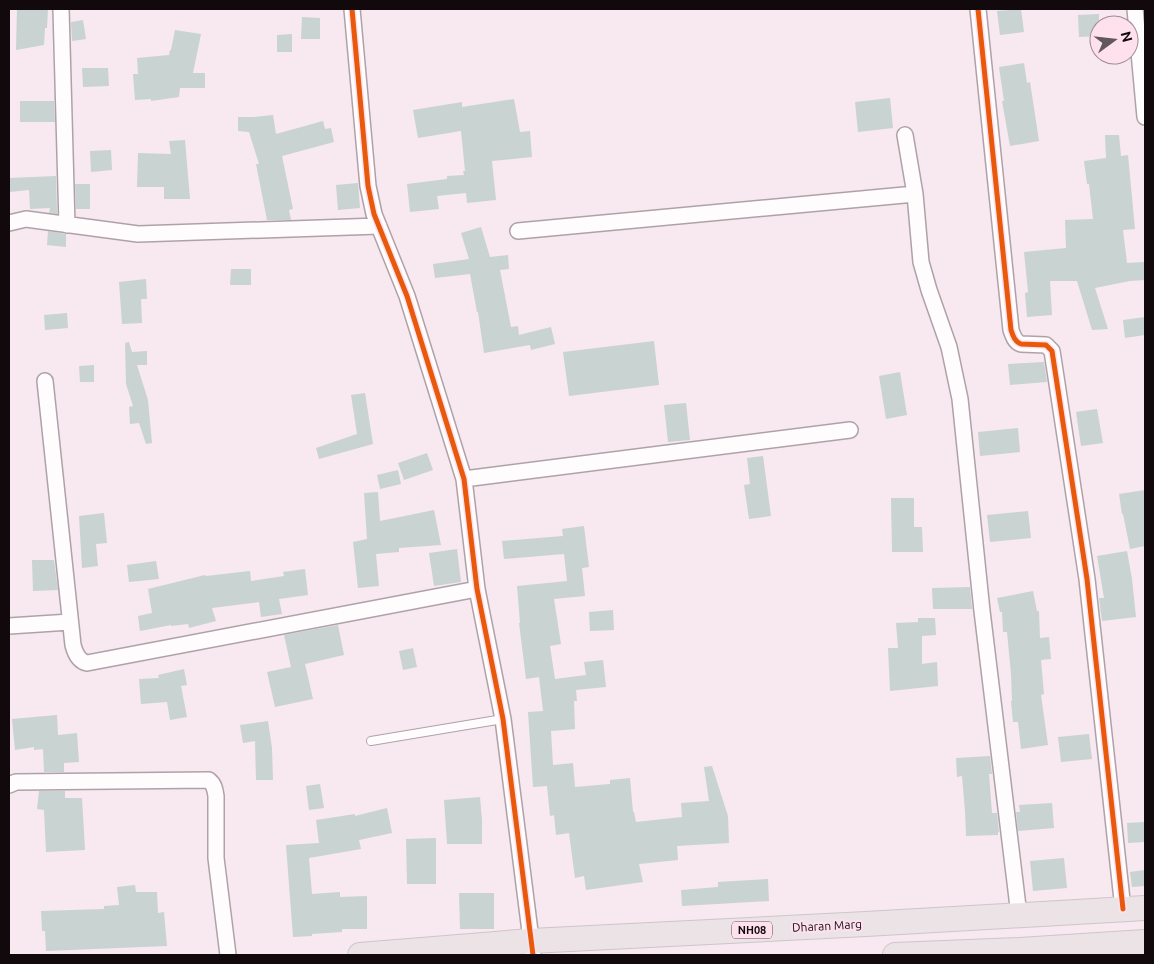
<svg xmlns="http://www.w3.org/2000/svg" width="1154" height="964" font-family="Ubuntu,sans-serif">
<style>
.building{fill:#c8d3d2}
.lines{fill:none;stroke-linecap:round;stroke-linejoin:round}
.lane-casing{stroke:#aea2a8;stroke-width:10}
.street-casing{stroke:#aea2a8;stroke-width:18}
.primary-casing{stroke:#cdc6c9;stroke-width:26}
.lane{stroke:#fefcfd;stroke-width:8}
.street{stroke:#fefcfd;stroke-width:15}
.primary{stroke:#ece3e7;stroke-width:24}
.cycleway-casing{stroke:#ffe1ee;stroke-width:8}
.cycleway{stroke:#e8590c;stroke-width:5}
.labels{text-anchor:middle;stroke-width:4;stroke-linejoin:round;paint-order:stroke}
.shield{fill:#ffe1ee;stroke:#594a50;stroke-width:1}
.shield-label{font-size:11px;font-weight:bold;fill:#12090d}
.street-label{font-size:12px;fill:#12090d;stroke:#ffe1ee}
</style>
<rect width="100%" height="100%" fill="#f8e8ef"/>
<path class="building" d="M17,9h31l-1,19h-2l-1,17 -28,5z
M1021,9l3,23 -24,3 -3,-24z
M1099,14v22l-20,1 -1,-22z
M302,17l18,1v21h-19z
M83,20l3,19 -14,2 -1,-19z
M175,30l26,4 -8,39h12v15h-25l-1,9 -28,4v-2l-16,1 -2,-26h5l-1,-16 32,-3 1,-5h1z
M292,34v18h-15v-17z
M1024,63l3,20 3,-1 9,59 -29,5 -8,-45h2l-5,-34z
M82,68h26l1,18 -26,1z
M890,98l3,30 -35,4 -3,-30z
M514,99l6,33 10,-1 2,26 -40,4 4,39 -29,3 -1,-10 -29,3 2,13 -29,3 -3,-28 40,-5v-3l17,-1 -1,-4h2l-4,-40 -43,7 -5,-28 49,-8v5z
M20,101h34l1,21h-35z
M273,115l3,19 47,-13 2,8 6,-1 3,14 -52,14 11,53 -4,1 2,10h-24l-11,-56h3l-10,-32 -11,-1v-14h15z
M1105,135h14l2,21 7,-1 7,74 -12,1 4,33 17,-1 1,18 -15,1 -35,7 13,41 -16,1 -15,-49h-27l2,34 -25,2 -2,-24 3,-1 -4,-40 42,-4 -1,-28 28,-1 -4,-35h-2l-3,-23 22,-3z
M185,140l5,59h-26v-12h-27l1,-34 33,1 -2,-13z
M111,150l1,20 -21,2 -1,-21z
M56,176l1,38 -8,-1 1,-5 -20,1 -1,-19 -20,2v-14z
M358,183l2,25 -22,2 -2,-25z
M75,184h15v25h-14z
M481,227l9,30 18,-2 1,14 -9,1 11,57 7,-1 1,9 32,-8 4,17 -24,6 -1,-5 -46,8 -6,-41h-1l-7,-38 -35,4 -2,-14 36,-5 -8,-26z
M48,231l18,3v13l-19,-2z
M231,269h20v16h-21z
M146,279l1,20h-6l1,24 -20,1 -3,-42z
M67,313l1,15 -23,2 -1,-15z
M1145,317v18l-20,3 -2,-18z
M654,341l5,44 -90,11 -6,-44z
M129,342l3,10 15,-1v14h-10l11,35 4,43 -6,1 -7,-21 -9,1 -1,-17 4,-1 -7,-22 -1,-41z
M1044,362l3,20 -37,3 -2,-21z
M94,365v17h-14l-1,-16z
M900,372l7,43 -21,4 -7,-43z
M365,393l8,51 -54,15 -3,-11 41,-14 -6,-39z
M686,403l4,37 -22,2 -4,-37z
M1097,409l6,34 -22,3 -5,-34z
M1018,428l2,24 -40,4 -2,-24z
M427,453l6,17 -29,10 -6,-17z
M763,456l8,60 -22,3 -5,-34 6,-1 -3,-26z
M398,470l3,14 -21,5 -3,-14z
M1145,490v56l-15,3 -7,-35h-1l-3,-20z
M378,492l2,29 54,-11 7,35 -42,3v4l-23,2 3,32 -21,2 -5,-46 14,-3 -3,-46z
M891,498h23v29h8l1,25h-31z
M1028,511l3,27 -41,4 -3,-27z
M104,513l3,30 -11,1 2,22 -16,2 -3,-52z
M584,526l5,41 -7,1 3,28 -31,3 7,45 -11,2 5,33 31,-4 -2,-13 19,-2 3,27 -30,3 1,11h-3l1,28 -24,2 2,34 20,-2 2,24 35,-3v-4l20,-2 3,34h1l2,10 46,-5 -1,-14 28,-2 -5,-34 8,-1 16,50 1,27 -52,3 1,14 -39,4 4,18 -57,8 -2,-14 -9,2 -6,-45 -13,2 -2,-20 -4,1 -3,-30 -14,1 -5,-75 15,-1 -4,-34 -13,2 -7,-56h1l-3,-37 50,-5 -3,-27 -60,5 -2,-18 61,-5 -1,-7z
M457,549l4,33 -27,4 -5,-33z
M1127,551l5,28 4,38 -34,4 -3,-23h5l-7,-42z
M32,560h22l4,30 -25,1z
M156,561l3,18 -30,3 -2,-17z
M305,569l3,26 -29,4 3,15 -21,3 -2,-15 -47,6 4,13 -27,7 -1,-4 -17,2v-1l-31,6 -2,-15 14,-3 -4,-24 57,-14 1,1 44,-5 1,10 33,-5 -1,-4z
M970,587l2,22h-39l-1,-21z
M1033,591l4,20h2l1,27 9,-1 2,22 -10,1 3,34 -3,1 7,50 -27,4 -3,-27h-5l-2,-21h1l-1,-27 -4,-42h-4l-1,-20h-2l-3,-14z
M613,610l1,20 -24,1 -1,-19z
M918,618h17l1,17 -14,1v28l15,-2 1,24 -48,5 -2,-43h10l-2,-25 22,-1z
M338,625l6,30 -39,9 8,35 -38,8 -8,-35 24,-5 -7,-32z
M413,648l4,19 -14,3 -4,-19z
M184,669l3,16 -6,1 6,31 -17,3 -3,-18 -26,2 -2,-25 20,-1 -1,-3z
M57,715l1,20 19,-2 2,29 -15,1v9h-20l-1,-23 -9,1v-3l-19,3 -3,-31z
M268,721l4,27 1,32h-17l-1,-39 -12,2 -3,-18z
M1089,734l3,25 -31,3 -3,-25z
M990,756l2,18h-3l3,39h5l2,19h-1v3l-32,1 -1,-25 -3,-35 -5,1 -1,-19z
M320,784l4,24 -15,2 -3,-24z
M39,791h26v7h17l3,52 -39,2 -2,-42 -7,-1z
M480,797l2,23v24h-35l-3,-44z
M1052,803l2,25 -36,3 -2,-19h4l-1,-7z
M387,808l5,25 -33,7 2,9 -52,9 3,36 28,-2v5l27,-1v33h-25v3l-30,2v2l-19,1 -7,-92 33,-2 -3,-23 39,-6v2z
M1145,822v20l-17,1 -1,-20z
M436,838v46h-29l-1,-45z
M1064,858l3,30 -34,3 -3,-30z
M1145,870v16l-13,1 -2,-15z
M768,879l1,22 -87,5 -1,-16 37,-3v-5z
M135,885l1,7h21l1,21 6,-1 3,34 -121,5 -1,-20h-3l-1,-20 63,-2v-3l15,-1 -2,-18z
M459,893h35v36h-34z"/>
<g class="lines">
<g class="lane-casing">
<path id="lane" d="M371,741l132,-22"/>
</g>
<g class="street-casing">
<path id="street" d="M61,9l6,216
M352,9l16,177 6,28 33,82 57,183 13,110 26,130 30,236
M978,9l33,321c2,6 4,12 10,14l25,1 6,6 35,228 36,330
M1135,9l10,108
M905,135l10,59 6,68 8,28 20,57 11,52 22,212 37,304
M9,223l17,-4 112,15 241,-8
M518,231l397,-37
M45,381l28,264c2,8 5,16 14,18l390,-74
M464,479l386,-49
M9,626l61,-4
M9,785l7,-3 193,-2c5,4 6,9 7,16v62l12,97"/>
</g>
<g class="primary-casing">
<path id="primary" d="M360,955l171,-14 335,-17 279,-16
M895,955l125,-5 125,-8"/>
</g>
<use href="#lane" class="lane"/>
<use href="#street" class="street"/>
<use href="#primary" class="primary"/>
<g class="cycleway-casing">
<path id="cycleway" d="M352,9l16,177 6,28 33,82 57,183 13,110 26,130 30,236
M978,9l33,321c2,6 4,12 10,14l25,1 6,6 35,228 36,330"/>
</g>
<use href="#cycleway" class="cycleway"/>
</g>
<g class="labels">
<rect class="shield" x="732" y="921.5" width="40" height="17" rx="4"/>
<g class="shield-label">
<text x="752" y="934">NH08</text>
</g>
<g class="street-label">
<text transform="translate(827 926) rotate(-3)" y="4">Dharan Marg</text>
</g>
</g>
<rect width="1154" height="964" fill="none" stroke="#12090d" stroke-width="20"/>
<g transform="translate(1114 40) rotate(75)"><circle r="24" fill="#ffe1ee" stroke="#a08b94"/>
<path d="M0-4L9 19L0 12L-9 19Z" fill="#62575c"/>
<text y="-8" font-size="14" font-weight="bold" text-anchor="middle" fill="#12090d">N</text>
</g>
</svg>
